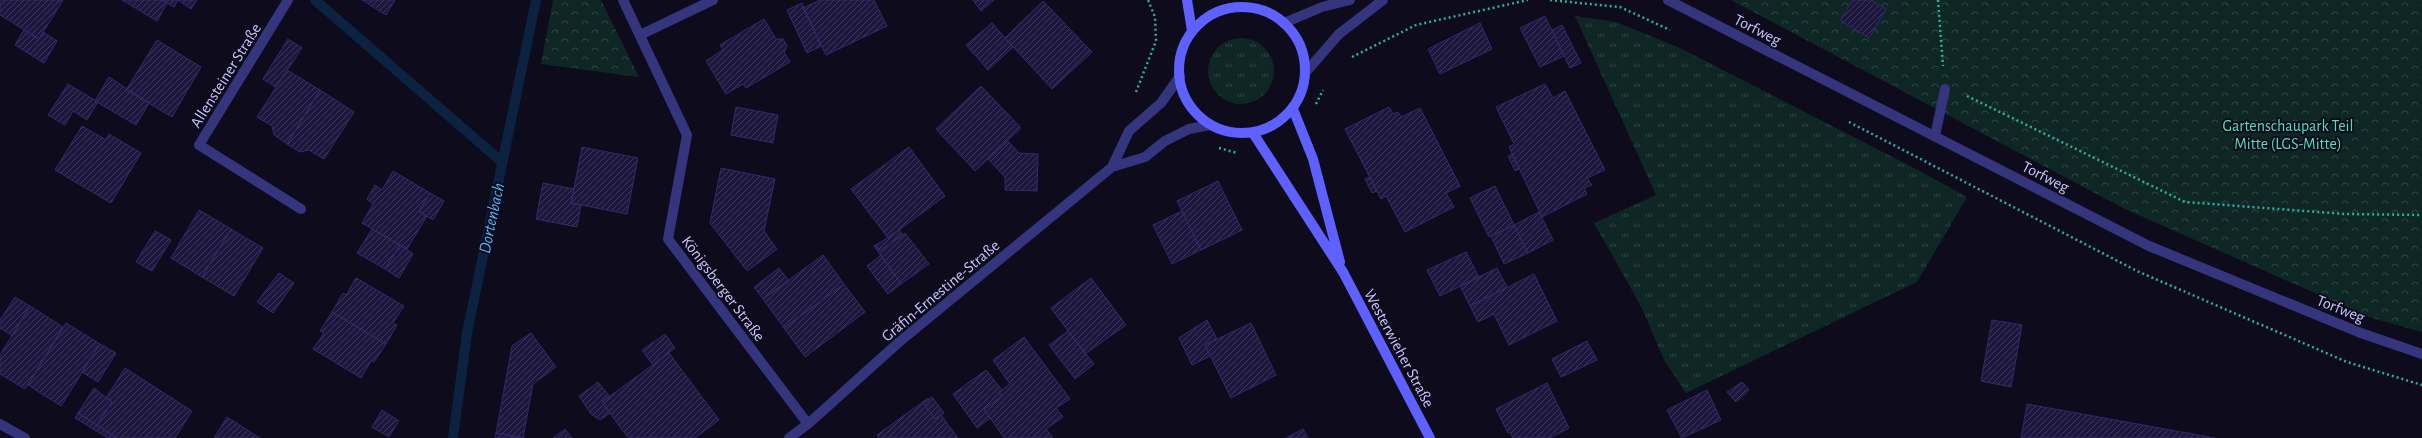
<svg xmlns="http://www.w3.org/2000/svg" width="2422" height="438" font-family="'Alegreya Sans',sans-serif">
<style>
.grass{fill:url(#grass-tufts)}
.forest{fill:url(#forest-crowns)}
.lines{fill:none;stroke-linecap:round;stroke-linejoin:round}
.stream{stroke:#0b2241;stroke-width:10}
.building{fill:url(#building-hatch);stroke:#33296a}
.path{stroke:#2bafa2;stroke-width:2.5;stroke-dasharray:2 3;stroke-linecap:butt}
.service{stroke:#35357d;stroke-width:10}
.minor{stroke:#35357d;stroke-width:10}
.secondary{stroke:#5e60ff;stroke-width:10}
.labels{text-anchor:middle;stroke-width:4;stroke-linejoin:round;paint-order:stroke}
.street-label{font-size:16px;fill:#cbc7ff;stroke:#0e0b1d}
.park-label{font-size:16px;fill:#53dfb7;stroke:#0e0b1d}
.water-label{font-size:17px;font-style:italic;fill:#55b7ff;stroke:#0e0b1d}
</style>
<defs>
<pattern id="grass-tufts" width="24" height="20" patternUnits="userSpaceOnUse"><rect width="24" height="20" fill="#0e2725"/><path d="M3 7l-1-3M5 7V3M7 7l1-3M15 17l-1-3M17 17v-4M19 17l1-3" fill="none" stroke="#304546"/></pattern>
<pattern id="forest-crowns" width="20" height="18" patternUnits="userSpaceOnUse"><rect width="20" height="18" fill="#0e2725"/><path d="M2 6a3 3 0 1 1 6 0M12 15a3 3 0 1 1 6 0" fill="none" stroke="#304546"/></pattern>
<pattern id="building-hatch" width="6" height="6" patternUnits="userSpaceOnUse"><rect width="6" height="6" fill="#1d173e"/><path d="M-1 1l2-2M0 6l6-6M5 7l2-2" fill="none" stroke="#3c375b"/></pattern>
</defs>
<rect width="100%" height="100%" fill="#0e0b1d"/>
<path class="grass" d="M1575,16l41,6 64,26 236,121 51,28 -50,85 -231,111 -22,-33 -22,-52 -48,-85 62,-28z
M1208 71a33 33 0 1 1 66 0a33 33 0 1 1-66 0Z"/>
<path class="forest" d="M553,0h48l38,77 -98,-13z
M1731,0h691v332l-53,-15 -244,-108z"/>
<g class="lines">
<path class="stream" d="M315,0l187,162
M453,438l14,-105 69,-333"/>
</g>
<path class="building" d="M0,0h63l-24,39 -39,-24z
M122,0h40l5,3 -10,18z
M162,0h35l-6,9 -13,-9 -4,7z
M362,0h33l-9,15z
M820,0h54l13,26 -61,29 -23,-47z
M973,0h21l-13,11z
M1853,0h18l15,9 -17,29 -29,-18z
M1043,1l49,51 -40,37 -47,-51z
M802,3l19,43 -14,7 -20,-43z
M1545,16l19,40 -24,11 -20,-39z
M764,19l12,20h7l4,7 -3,6 6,10 -44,26 -3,-4 -17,10 -20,-33 17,-11 -3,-5z
M992,23l21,24 -25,23 -22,-25z
M1480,23l12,26 -52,25 -12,-25z
M1562,25l19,38 -11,5 -18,-38z
M24,30l15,9 4,-7 14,9 -13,22 -29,-18z
M288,39l14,9 -26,39 -13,-8z
M157,40l44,27 -29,50 -46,-27z
M287,70l33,20 -33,54 -13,-9 -2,-9 -15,-9z
M109,77l40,26 -13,22 -41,-24z
M68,84l30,18 -11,18 -14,-9 -8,14 -17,-10z
M1545,84l8,14 12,-7 40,79 -18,8 5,7 -8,3 3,6 -45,23 -33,-70 5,-3 -18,-37z
M981,86l40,42 -46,43 -39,-42z
M320,90l34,22 -30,47 -15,-9 -9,2 -13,-8z
M736,107l42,8 -5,28 -42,-8z
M1389,107l4,7 5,-2 3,5 19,-9 40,78 -14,7 8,14 -49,25 -19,-36 -5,3 -36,-70z
M82,126l24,14 3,-6 32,19 -30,50 -56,-33z
M1008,141l11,12 19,1 -1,37 -32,-1v-13l-17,-18z
M582,147l56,11 -11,56 -56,-11z
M909,147l36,49 -57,42 -37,-49z
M1512,154l7,15 -4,2 -7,-15z
M721,168l54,11 -11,52 13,18 -30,22 -37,-48z
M393,171l37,22 -11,18 8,5 -20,33 -45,-26 11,-19 -6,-5 8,-14 7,5z
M1370,177l7,14 -5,2 -7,-14z
M1218,181l24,49 -41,20 -24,-49z
M543,183l31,6 -3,14 10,2 -4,22 -41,-8z
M1495,186l19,39 -25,12 -19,-39z
M430,193l14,8 -11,19 -14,-9z
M199,210l32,19 -29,48 -31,-19z
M1182,211l19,39 -29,14 -19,-39z
M1539,212l14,28 -25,13 -14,-28z
M1514,225l14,28 -24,11 -13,-28z
M231,229l32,19 -29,48 -32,-19z
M372,229l28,16 -15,24 -28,-16z
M899,230l4,5 -23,16 -4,-6z
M155,231l16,9 -19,31 -16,-9z
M905,233l24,31 -28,20 -27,-38 2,-1 4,6z
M400,245l13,9 -14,24 -14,-9z
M1466,252l13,25 -39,19 -13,-26z
M823,255l21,29 -60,44 -21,-29z
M881,255l20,29 -13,10 -21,-28z
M779,268l10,13 -26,18 -9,-12z
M1497,268l10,19 -37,19 -10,-20z
M279,273l15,10 -21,30 -16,-11z
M1534,274l23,47 -48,24 -15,-31 -16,8 -8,-16z
M356,278l48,28 -11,17 4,2 -11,19 -54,-32 11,-19 3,2z
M1091,278l35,47 -41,29 -34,-46z
M844,284l21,28 -60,45 -21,-29z
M15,297l15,9 -18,30 -12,-8v-8z
M30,306l33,21 -38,62 -25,-15v-19z
M332,312l54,32 -12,18 -3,-1 -10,17 -48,-29 11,-16 -4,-2z
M1207,320l10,19 -12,6 5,11 -18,9 -13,-27z
M1992,320l30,5 -11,62 -30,-6z
M66,323l34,21 -39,62 -33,-21z
M1251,323l25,52 -45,23 -26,-53z
M1068,331l26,33 -19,15 -26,-34z
M531,333l25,34 -23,17 -10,54 -27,-5 16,-87z
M665,334l10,14 -22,17 -11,-15z
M1024,337l46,62 -14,9 7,9 -17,12 7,9h-49l-20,-29 18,-13 -3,-4 11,-8 -17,-24z
M1587,341l10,19 -36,17 -9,-18z
M100,344l16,9 -18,29 -16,-10z
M669,353l50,67 -24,18h-67l-26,-36z
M125,368l67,43 -17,27h-58l-20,-13 15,-23 -6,-4z
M986,370l16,20 -3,2 3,4 -18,13 6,9 -13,10 -24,-34z
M598,382l12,15 -8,5 8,11 -10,7 -9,-6 -12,-18z
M1742,382l7,8 -13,12 -9,-10z
M1547,383l22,45 -19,10h-37l-3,-6 -2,1 -12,-24z
M94,388l18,14 -15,23 -19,-12z
M1707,390l14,30 -39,18 -15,-28z
M932,397l12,16 -9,6 -11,-15z
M928,398l1,2 -5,4 11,15 6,-4 17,23h-79l-2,-3z
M2027,404l188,34h-194z
M382,410l17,11 -10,16 -17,-10z
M78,413l38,24 -1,1h-7l-33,-20z
M227,417l33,21h-46z
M565,429l7,9h-19z
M1303,429l5,9h-22z
M496,433l24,5h-25z"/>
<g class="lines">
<path class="path" d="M1550,0l70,7 50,23
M1938,0l5,66
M1352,57l64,-32 112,-25
M1136,92l20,-51 -1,-24 -7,-17
M1967,96l218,106 160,12 77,1
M1316,104l7,-14
M1849,122l288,149 210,91 75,23
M1219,148l18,5"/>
<path class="service" d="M1935,136l10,-47"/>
<path class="minor" d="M288,0l-89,145 102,64
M623,0l64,135 -19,104 140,185
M1668,0l481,246 212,87 61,21
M1284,23l38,-16 28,-7
M640,35l73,-35
M1306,72l33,-38 44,-34
M1112,167l17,-36 32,-28 19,-27
M0,424l25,14
M789,438l19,-14 90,-81 214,-176 33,-10 20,-16 24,-12 21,-4"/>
<path class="secondary" d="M1187,0l5,31
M1179 70a63 63 0 1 1 126 0a63 63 0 1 1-126 0Z
M1293,109l20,50 27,103
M1253,133l90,139 87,166"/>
</g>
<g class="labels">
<g class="street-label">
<text transform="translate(1758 29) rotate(27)" y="6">Torfweg</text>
<text transform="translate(225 75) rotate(-58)" y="6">Allensteiner Straße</text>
<text transform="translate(2046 176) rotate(27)" y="6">Torfweg</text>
<text transform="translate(724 288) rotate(53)" y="6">Königsberger Straße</text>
<text transform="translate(940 290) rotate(-40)" y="6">Gräfin-Ernestine-Straße</text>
<text transform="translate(2341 308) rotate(22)" y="6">Torfweg</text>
<text transform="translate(1400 348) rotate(62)" y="6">Westerwieher Straße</text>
</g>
<g class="park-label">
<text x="2288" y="131">Gartenschaupark Teil<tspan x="2288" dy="18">Mitte (LGS-Mitte)</tspan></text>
</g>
<g class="water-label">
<text transform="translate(491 218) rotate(-78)" y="6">Dortenbach</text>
</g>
</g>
</svg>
